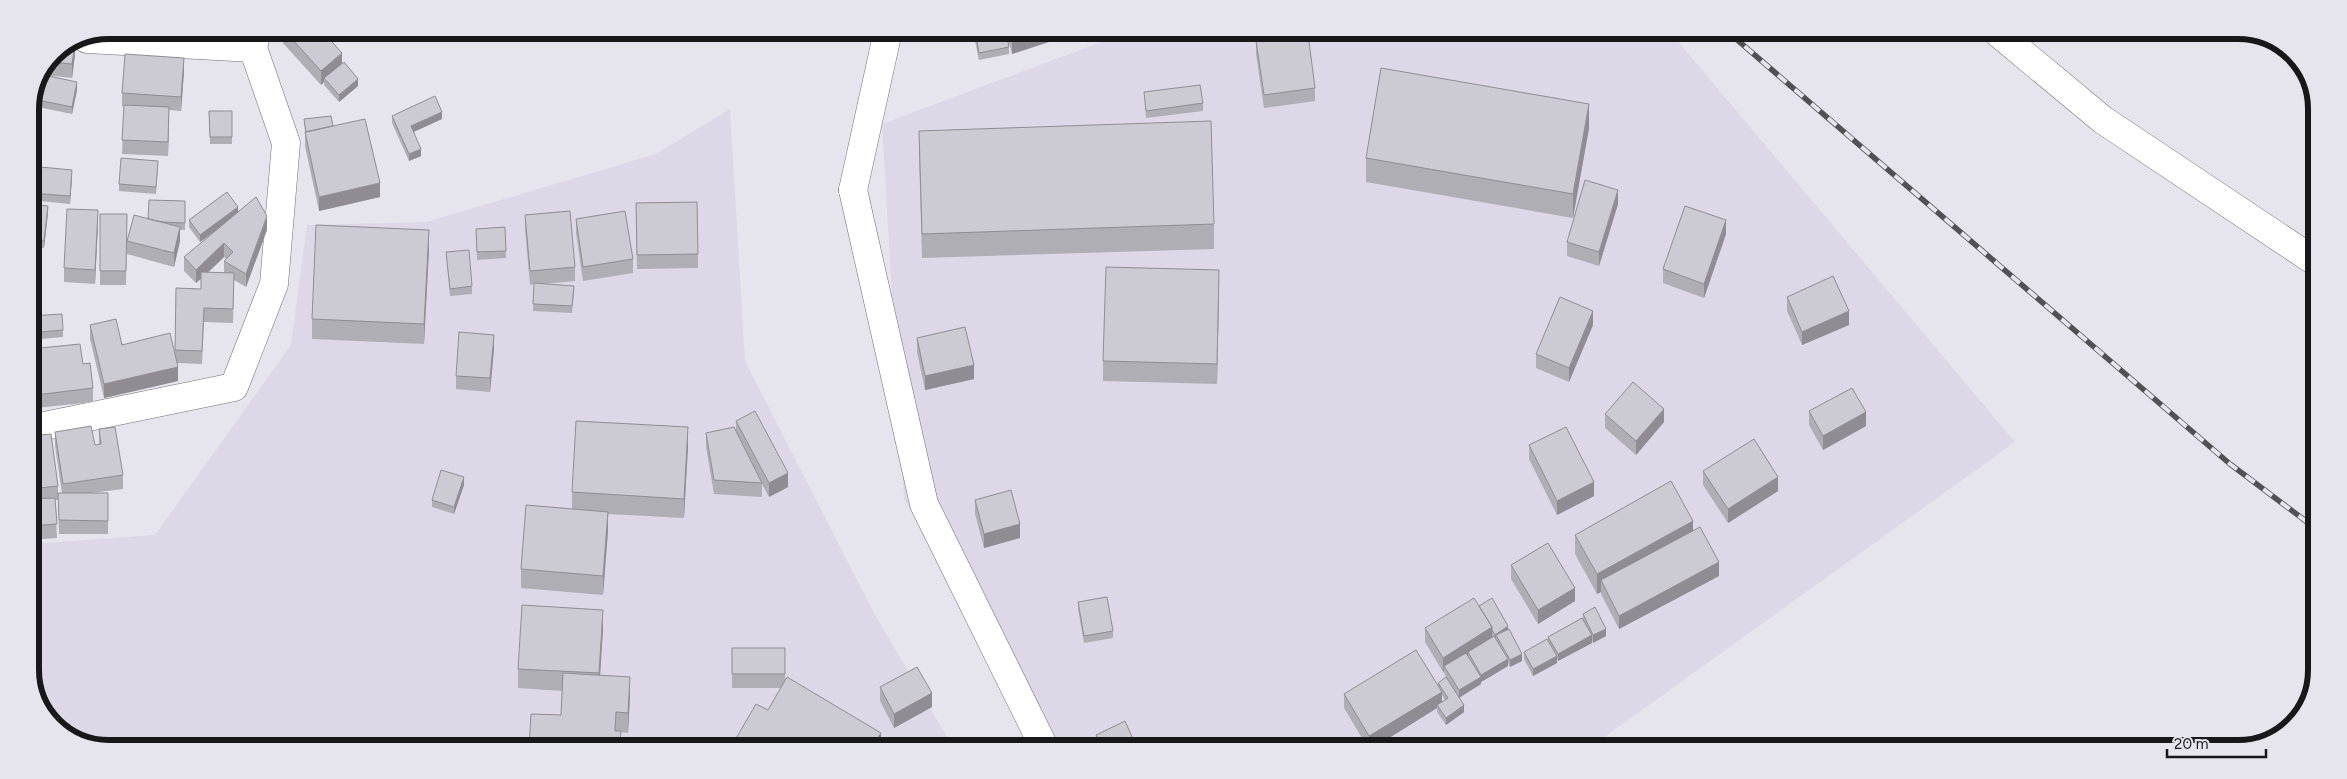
<svg xmlns="http://www.w3.org/2000/svg" width="2347" height="779" font-family="Figtree,sans-serif">
<style>
.built{fill:#dcd8e8}
.lines{fill:none;stroke-linecap:round;stroke-linejoin:round}
.street-casing{stroke:#706e75;stroke-width:29}
.secondary-casing{stroke:#706e75;stroke-width:29}
.street{stroke:#fff;stroke-width:28}
.secondary{stroke:#fff;stroke-width:28}
.rail-casing{stroke:#515055;stroke-width:5.5}
.rail{stroke:#e6e4ed;stroke-width:4;stroke-dasharray:11;stroke-linecap:butt}
.wall{fill:#afaeb5;fill-rule:evenodd}
.shaded-wall{fill:#8f8d93}
.building{fill:#cccad2;stroke:#8f8d93}
.rim{fill:none;stroke:#18171a;stroke-width:6}
</style>
<rect width="100%" height="100%" fill="#e6e4ed"/>
<path class="built" d="M1131,31l539,1 345,410 -426,306 -543,-1 -142,-248 -22,-375z
M730,109l15,252 130,254 78,132 -865,-1 -39,-24 -19,-46v-132l125,-9 136,-190 16,-120 120,-3 229,-68z"/>
<g class="lines">
<g class="street-casing">
<path id="street" d="M87,39l166,9 4,-18
M853,190l71,314 120,243
M30,429l204,-42 40,-103 12,-141 -33,-95"/>
</g>
<g class="secondary-casing">
<path id="secondary" d="M1997,32l106,88 213,142
M853,190l35,-159"/>
</g>
<use href="#street" class="street"/>
<use href="#secondary" class="secondary"/>
<g class="rail-casing">
<path id="rail" d="M1728,32l502,432 85,64"/>
</g>
<use href="#rail" class="rail"/>
</g>
<path class="wall" d="M283,30h28l31,33 16,23 -19,16 -15,-17v-3l-3,3 -38,-42z
M973,31h91v6l-52,17 -5,-19 2,12v7l-30,6z
M1256,41l59,47v13l-51,7 -8,-54z
M53,53l22,2 -3,23 -28,-3z
M184,72l-3,39 -12,-1 -1,46 -46,-2 2,-47 -2,-1v-13z
M77,90l-5,24 -34,-7v-7z
M1144,92l59,11v8l-57,7z
M209,111h23v33h-22z
M392,116l50,3 -28,13 7,24 -12,5 -17,-38z
M304,119l29,7 47,71 -61,14 -14,-65v-14z
M1589,128l-16,90 -207,-36v-24z
M919,131l295,93v25l-292,9 -3,-103z
M30,166l42,11 -2,27 -40,-4z
M158,168l-2,26 -37,-3v-7z
M185,201v29h-5v11l-6,26 -47,-13v-13l21,-22z
M697,202l1,66 -61,1 -1,-66z
M30,204l18,9 -4,35 -14,-2z
M1618,204l-19,62 -32,-10v-14z
M238,212l29,18 -21,57 -12,-7 -1,43 -29,-1 -2,42 -25,-1 1,18 -74,17 -14,-59v-14l32,20 53,10 1,-67 25,1v-10l-5,4 -12,-12v-14l34,-28 -18,13 -11,-15v-7zM224,257l2,2 -2,2v12h-16z
M100,214h27l-1,71h-26z
M525,215l50,52v14l-32,3 31,9 -2,20 -39,-2 1,-27 -4,1 -5,-56z
M576,219l57,40v14l-50,8 -7,-48z
M98,224l-3,60 -31,-2v-14z
M505,227l1,31 -29,2 -1,-31z
M1726,234l-22,64 -41,-15v-14z
M429,250l-5,94 -112,-5v-20z
M446,252l26,34v8l-22,2z
M1219,289l-2,95 -114,-3v-20z
M1787,297l62,28 -47,20 -15,-34z
M30,316l33,14v7l-33,3z
M1593,325l-24,57 -33,-14v-14z
M917,338l57,41 -49,11 -8,-38z
M30,349l53,15 10,24v14l-57,6 -6,-45z
M494,349l-4,43 -34,-3v-13z
M30,392l1,12v13l-1,1z
M1809,411l57,15 -43,24 -14,-25z
M1605,414l59,8 -28,33 -31,-27z
M736,421l52,66 -19,10 -7,-13v13l-48,-3 -8,-47v-14l30,-2z
M99,429l24,46v14l-32,4h17v41h-49l-1,-41h4l-7,-47v-14l40,13h4z
M30,436l28,50v14h-3l2,38 -27,2z
M1529,445l65,51 -37,19 -28,-56z
M688,447l-4,71 -76,-4v17l-5,64 -82,-7v-19l51,-60v-17z
M1703,471l75,20 -50,32 -25,-38z
M464,485l-10,29 -22,-7v-7z
M975,500l45,38 -36,10 -9,-34z
M1693,531l26,45 -100,53 -18,-35v-2l-4,2 -22,-40v-19z
M1511,565l64,36 -37,23 -27,-45z
M1078,602l35,29v7l-29,5 -6,-34z
M1479,606l29,23 14,32 -12,6 -2,-4v3l-27,16v-1v3l-22,13 5,15 -18,13 -9,-13v-4l-64,40h-5l-24,-40v-14l94,-8v-3l13,2 -7,-12v-2l-1,1 -18,-30v-14zM1442,695l3,5 -3,2z
M1583,614l23,22 -13,7 -1,-3v3l-34,18 -1,-2v4l-24,13 -9,-17v-7l24,-12v-3l35,-19z
M603,629l-3,46 30,21 -2,37 -7,-1v15h-92l32,-32 1,-24 -44,-3v-19z
M732,648h53v32l96,67h-150l37,-37 13,-22h-49z
M880,687l52,20 -38,21 -14,-27z
M1096,735l41,13h-41z"/>
<path class="shaded-wall" d="M1041,31h23v6l-52,17v-14z
M1072,31h14l-14,6z
M75,44v11l-3,23v-14z
M342,53v13l-18,12v4l-3,3v-14z
M184,58v14l-3,39v-14z
M358,79v7l-19,16v-7z
M77,82v8l-5,24v-7z
M33,102l-3,15v-8z
M1589,104v24l-16,90v-24z
M169,107v14l-1,35v-14z
M442,112v7l-31,14v-7z
M421,149v7l-12,5v-7z
M72,170v7l-2,27v-8z
M380,183v14l-61,14v-14z
M1618,190v14l-19,62v-14z
M48,206v7l-4,35v-7z
M238,207v7l-38,28v-7z
M98,210v14l-3,60v-14z
M267,216v14l-21,57v-13z
M1726,220v14l-22,64v-14z
M180,227v14l-6,26v-14z
M429,230v20l-5,94v-20z
M224,243v14l-28,26v-13z
M1219,270v19l-2,95v-20z
M1593,311v14l-24,57v-14z
M1849,311v14l-47,20v-13z
M494,335v14l-4,43v-14z
M974,365v14l-49,11v-14z
M178,367v14l-74,17v-14z
M1664,409v13l-28,33v-14z
M1866,412v14l-43,24v-14z
M688,427v20l-4,71v-19z
M788,473v14l-19,10v-14z
M464,477v8l-10,29v-7z
M1778,477v14l-50,32v-14z
M1594,482v14l-37,19v-14z
M608,512v19l-5,64v-19z
M1693,521v19l-92,40v12l-4,2v-20z
M1020,524v14l-36,10v-14z
M1719,562v14l-100,53v-13z
M1575,588v13l-37,23v-14z
M603,610v19l-4,64v-20z
M1508,626v8l-12,1v6l-1,1v-7z
M1492,627v14l-24,11v4l-24,10v5l-1,1v-14z
M1606,629v7l-13,7v-8z
M1592,635v8l-34,18v-7z
M1522,654v7l-12,6v-7z
M1557,656v7l-24,13v-7z
M1508,659v7l-27,16v-7z
M630,677v19l-2,37v-20z
M1481,677v7l-22,14v-8z
M1442,692v14l-5,-1v3l-64,40h-4v-12z
M932,693v14l-38,21v-14z
M1464,705v7l-18,13v-7z
M881,733v14h-9z
M797,738v9h-5z"/>
<path class="building" d="M284,30h27l6,7 6,-5 19,21 -21,18z
M975,31h31l3,16 -30,6z
M1010,31h31l-29,9z
M1308,34l7,54 -51,7 -8,-54z
M75,44l-3,20 -22,-2 3,-9z
M125,54l59,4 -3,39 -59,-4z
M344,62l14,17 -19,16 -15,-17z
M1381,68l208,36 -16,90 -207,-36z
M44,75l33,7 -5,25 -34,-7z
M1200,85l3,18 -57,8 -2,-19z
M435,96l7,16 -31,14 10,23 -12,5 -17,-38z
M124,105l45,2 -1,35 -46,-2z
M209,111h23v26h-22z
M331,116l2,10 -27,6 -2,-13z
M365,119l15,64 -61,14 -14,-65z
M1211,121l3,103 -292,10 -3,-103z
M121,158l37,3 -2,26 -37,-3z
M30,166l42,4 -2,26 -40,-3z
M1585,180l33,10 -19,62 -32,-10z
M227,192l11,15 -38,28 -11,-15z
M256,197l11,19 -21,58 -22,-13 9,-9 -9,-9 -28,27 -12,-13z
M149,200l36,1v22l-22,-1 -15,-3z
M697,202l1,52 -61,1 -1,-52z
M30,204l18,2 -4,35 -14,-2z
M1685,206l41,14 -22,64 -41,-15z
M67,209l31,1 -3,60 -31,-2z
M570,211l5,56 -45,4 -5,-56z
M625,211l8,48 -50,8 -7,-48z
M100,214h27l-1,57h-26z
M134,215l46,12 -6,26 -47,-12z
M316,225l113,5 -5,94 -112,-5z
M505,227l1,24 -29,1 -1,-23z
M469,250l3,36 -22,3 -4,-37z
M1106,267l113,3 -2,94 -114,-3z
M201,272l33,1 -1,36 -29,-1 -2,43 -27,-1 1,-62 25,1z
M1833,276l16,35 -47,21 -15,-35z
M534,283l40,3 -2,20 -39,-2z
M1560,297l33,14 -24,57 -33,-14z
M62,314l1,16 -33,3v-17z
M116,319l6,26 48,-12 8,34 -74,17 -14,-59z
M965,327l9,38 -49,11 -8,-38z
M459,332l35,3 -4,43 -34,-2z
M80,344l3,20 7,-1 3,25 -57,7 -6,-46z
M1633,382l31,27 -28,32 -31,-27z
M1852,388l14,24 -43,24 -14,-25z
M30,392l1,12h-1z
M755,411l33,62 -19,10 -33,-62z
M576,421l112,6 -4,72 -112,-7z
M91,426l4,19 6,-1 -2,-15 16,-2 8,48 -60,9 -8,-52z
M734,427l28,56 -48,-3 -8,-47z
M1566,427l28,55 -37,19 -28,-56z
M51,434l7,52 -28,3v-53z
M1754,439l24,38 -50,32 -25,-38z
M441,470l23,7 -10,30 -22,-7z
M1671,481l22,40 -96,53 -22,-39z
M1011,490l9,34 -36,10 -9,-34z
M58,493h50v28l-49,-1z
M55,498l2,26 -27,2v-27z
M526,505l82,7 -5,64 -82,-7z
M1700,527l19,35 -100,54 -18,-36z
M1548,543l27,45 -37,22 -27,-45z
M1107,597l6,34 -29,5 -6,-34z
M1474,598l18,29 -49,31 -18,-30z
M1492,598l16,28 -13,9 -3,-5v-3l-13,-21z
M522,605l81,5 -4,63 -81,-4z
M1595,607l11,22 -13,6 -10,-21z
M1582,618l10,17 -34,19 -10,-17z
M1509,629l13,25 -12,6 -14,-25z
M1494,636l14,23 -27,16 -13,-23z
M1547,639l10,17 -24,13 -9,-17z
M732,648h53v26h-53z
M1416,650l26,42 -73,44 -25,-42z
M1466,653l15,24 -22,13 -15,-24z
M917,667l15,26 -38,21 -14,-27z
M563,673l67,4 -2,36 -12,-1 -1,19h6l-1,9 -10,-1 -1,8h-80l2,-33 30,1z
M787,677l94,56 -9,14h-60l-15,-9 -5,9h-61l25,-43 12,6z
M1446,677l18,28 -18,13 -9,-13 11,-7 -10,-15z
M1125,721l12,27h-35l-6,-13z"/>
<path d="M0 0H2347V779H0ZM109 39H2238A70 70 0 0 1 2308 109V670A70 70 0 0 1 2238 740H109A70 70 0 0 1 39 670V109A70 70 0 0 1 109 39Z" fill="#e6e4ed" fill-rule="evenodd"/>
<path class="rim" d="M109 39H2238A70 70 0 0 1 2308 109V670A70 70 0 0 1 2238 740H109A70 70 0 0 1 39 670V109A70 70 0 0 1 109 39Z"/>
<path d="M2167 749v8h99v-8" fill="none" stroke="#18171a" stroke-width="2.5"/>
<text x="2174" y="749" font-size="15" fill="#18171a" stroke="#e6e4ed" stroke-width="4" paint-order="stroke">20 m</text>
</svg>
